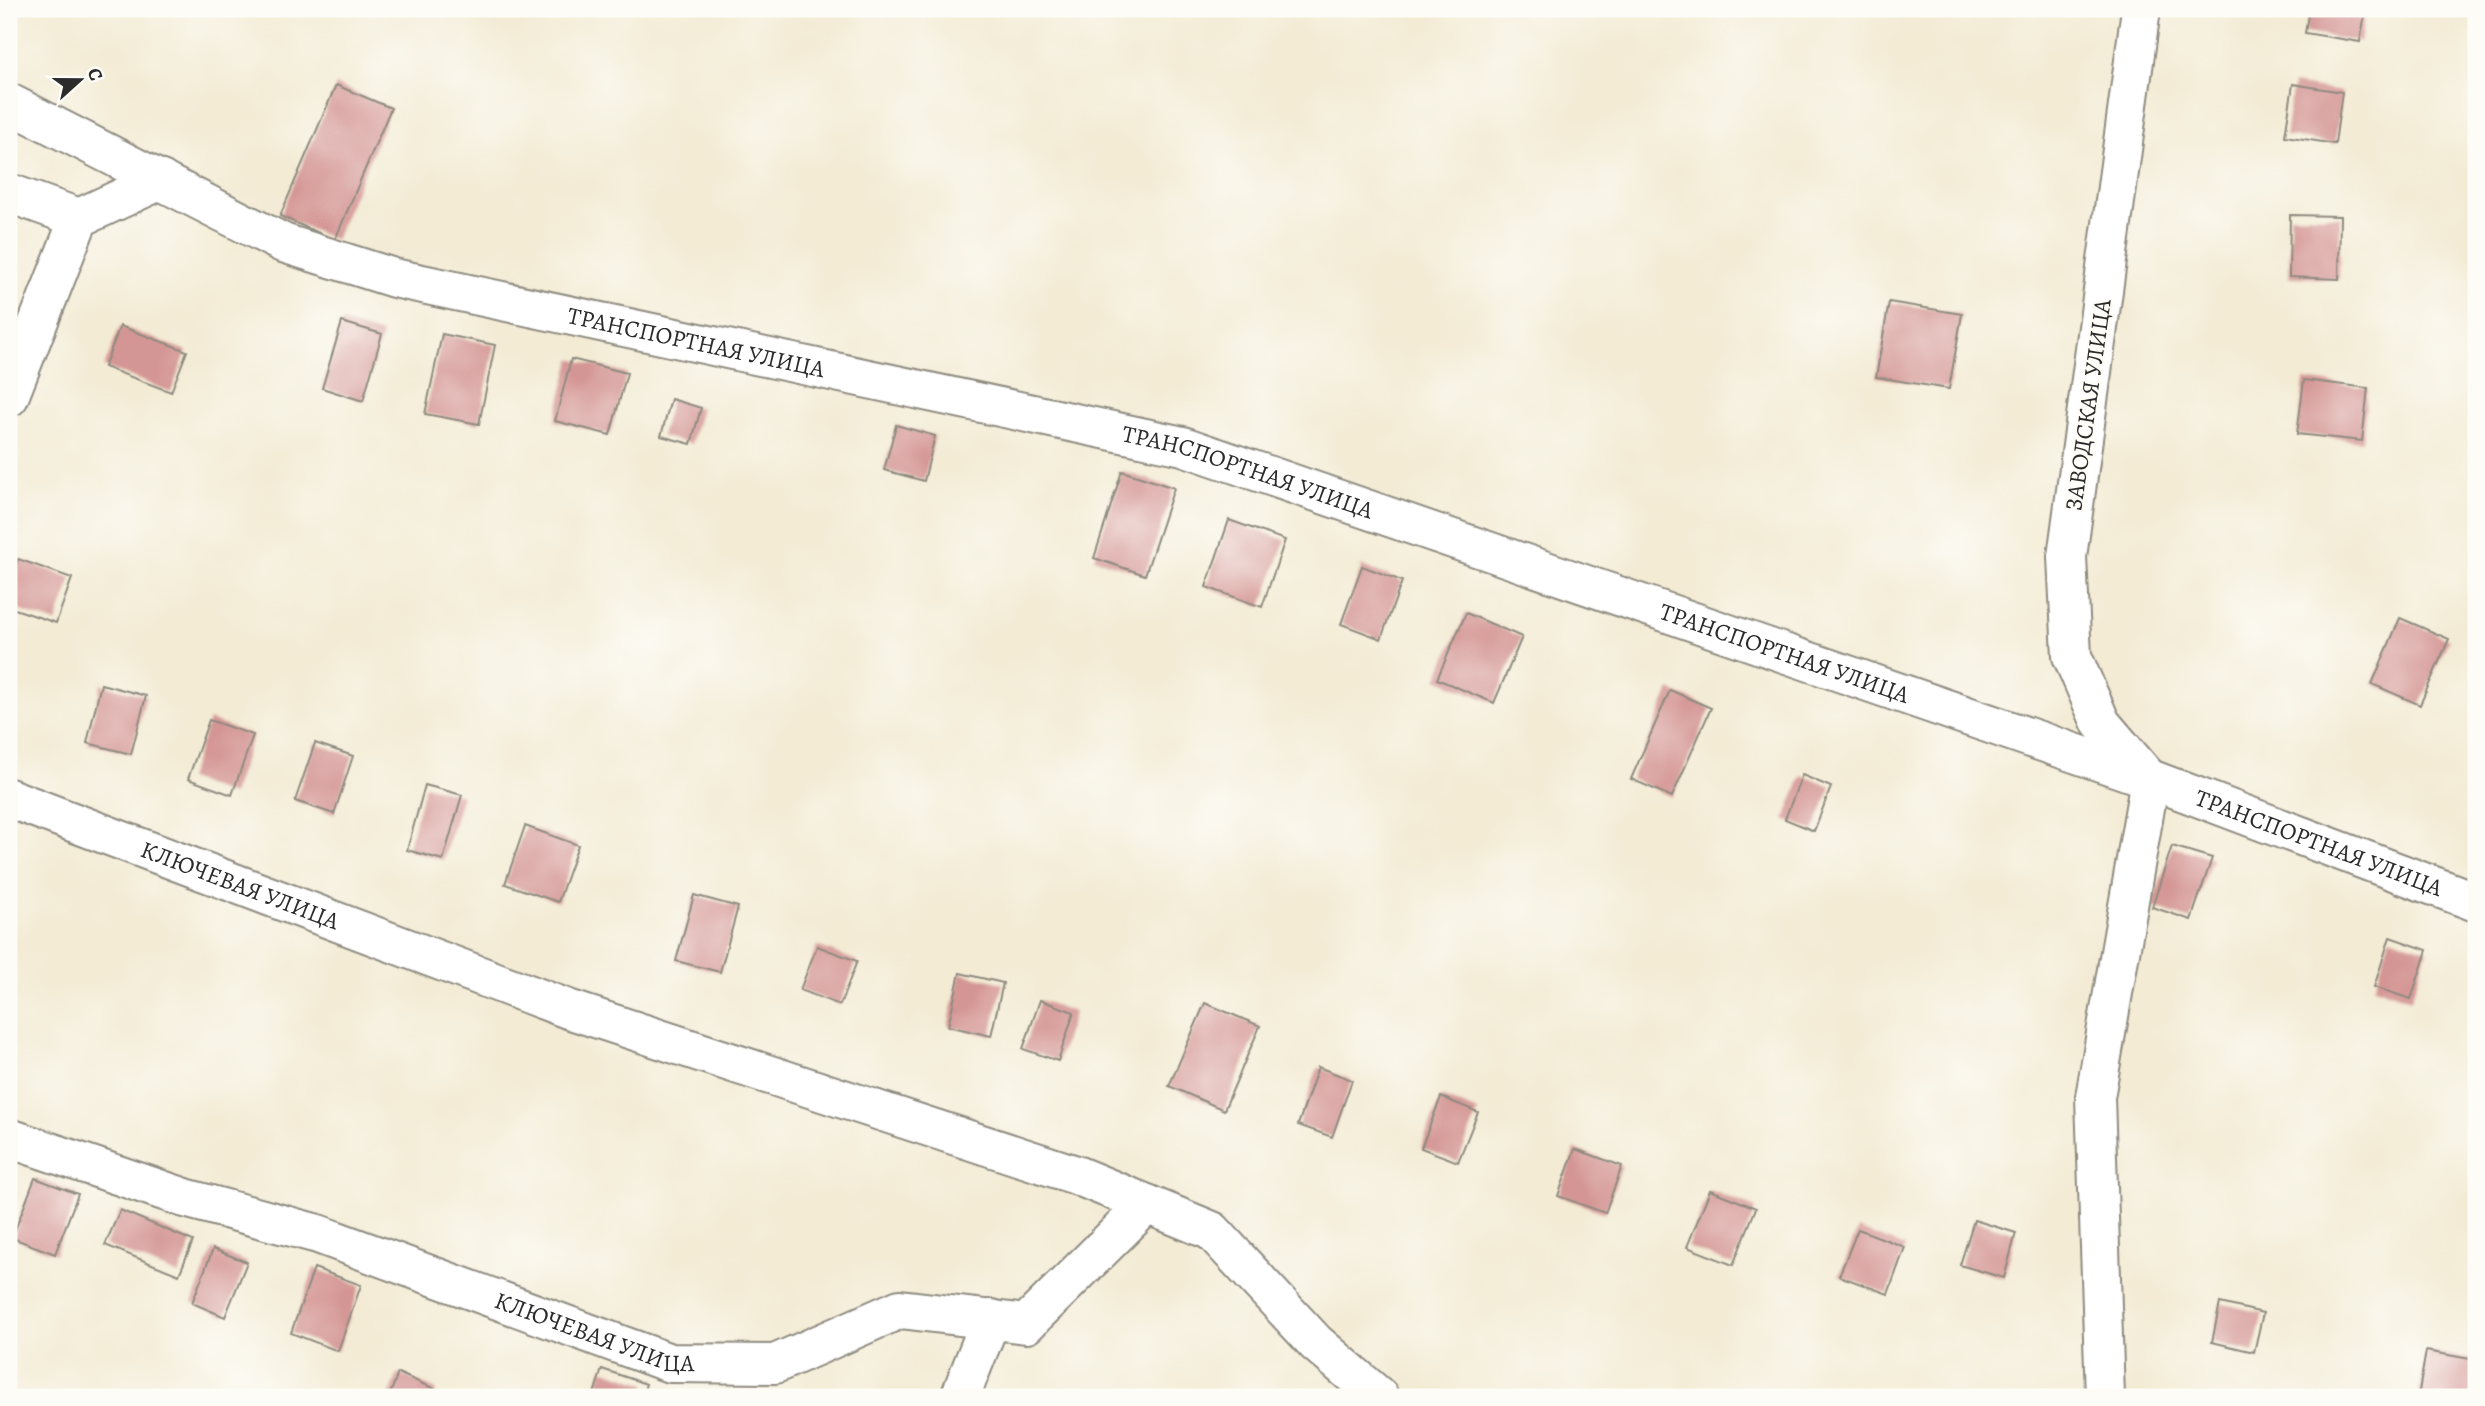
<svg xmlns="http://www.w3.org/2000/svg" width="2485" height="1406" font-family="Alegreya,serif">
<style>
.building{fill:#d49694}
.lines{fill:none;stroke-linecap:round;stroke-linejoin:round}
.minor-casing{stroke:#8f8b80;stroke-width:42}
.minor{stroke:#fff;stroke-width:38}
.labels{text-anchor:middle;stroke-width:5;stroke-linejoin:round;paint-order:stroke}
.street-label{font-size:24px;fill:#2b2b2b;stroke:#fdfcf7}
</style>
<rect width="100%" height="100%" fill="#fdfcf7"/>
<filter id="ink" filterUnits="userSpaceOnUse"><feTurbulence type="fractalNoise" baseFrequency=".0143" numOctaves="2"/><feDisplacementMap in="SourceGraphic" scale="14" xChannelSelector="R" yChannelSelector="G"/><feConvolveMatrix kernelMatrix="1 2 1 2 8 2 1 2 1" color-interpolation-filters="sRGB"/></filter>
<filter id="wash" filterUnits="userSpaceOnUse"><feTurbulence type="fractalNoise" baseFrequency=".00686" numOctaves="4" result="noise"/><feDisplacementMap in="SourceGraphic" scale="28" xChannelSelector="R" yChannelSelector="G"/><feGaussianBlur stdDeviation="1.57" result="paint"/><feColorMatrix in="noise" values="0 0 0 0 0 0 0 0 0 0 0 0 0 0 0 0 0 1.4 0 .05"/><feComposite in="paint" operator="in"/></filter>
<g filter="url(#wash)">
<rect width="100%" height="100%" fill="#f3ebd4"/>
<g id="blocks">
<path class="building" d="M2309,9h57l-6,33 -55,-9z
M2293,84l49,8 -7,52 -50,-8z
M336,85l55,23 -56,132 -55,-24z
M2290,215l50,1 -1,63 -50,-2z
M1889,302l73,12 -13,75 -73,-12z
M342,322l40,12 -19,67 -41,-13z
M120,326l67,25 -16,41 -67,-25z
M442,334l53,11 -16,79 -54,-10z
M571,359l56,14 -17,62 -55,-14z
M2304,380l64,8 -6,53 -65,-7z
M671,399l30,9 -10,36 -30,-8z
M896,425l39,11 -11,45 -40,-11z
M1122,471l52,17 -29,87 -51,-17z
M1229,520l56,20 -23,67 -56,-20z
M18,559l54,19 -16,45 -47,-16v-22z
M1362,566l40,15 -21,58 -40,-15z
M1466,613l56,24 -28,66 -57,-24z
M2400,618l49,21 -29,66 -48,-21z
M101,684l45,12 -15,58 -44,-11z
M1670,690l41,18 -39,89 -41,-18z
M209,720l44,15 -21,60 -44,-16z
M315,743l38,13 -19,58 -39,-13z
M1802,775l29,12 -17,44 -29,-12z
M425,785l37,10 -19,65 -36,-10z
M525,826l53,19 -20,57 -53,-18z
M2172,846l40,12 -21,62 -39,-13z
M694,895l44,12 -18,65 -44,-11z
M2390,937l37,13 -16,49 -37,-12z
M817,946l40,15 -17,44 -40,-15z
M960,973l43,10 -12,53 -43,-10z
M1040,1000l34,12 -16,49 -35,-12z
M1205,1003l55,23 -36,84 -55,-24z
M1318,1067l34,13 -20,57 -34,-12z
M1441,1097l37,15 -20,50 -37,-14z
M1575,1149l47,17 -17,47 -47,-17z
M35,1178l43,16 -23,60 -43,-16z
M1710,1190l46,18 -23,57 -46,-18z
M120,1210l73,31 -14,34 -74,-30z
M1974,1220l42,13 -12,45 -44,-13z
M1858,1229l47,18 -17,47 -49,-18z
M213,1249l34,13 -22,55 -33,-14z
M314,1268l47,17 -23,66 -47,-18z
M2220,1303l43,10 -9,39 -42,-10z
M2426,1351l50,9 -2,37h-56z
M602,1369l44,15 -4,13h-49z
M398,1373l39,17 -3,7h-45z"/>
</g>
</g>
<g filter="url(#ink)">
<use href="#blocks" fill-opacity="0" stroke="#8f8b80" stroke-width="2"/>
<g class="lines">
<g class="minor-casing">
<g id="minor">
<path d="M2141,9l-74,548 5,99 29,67 47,55"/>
<path id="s1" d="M9,103l274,140 111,35 789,168 967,333 326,123"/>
<path d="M9,193l70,25 82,-38"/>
<path d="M9,397l70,-179"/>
<path id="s2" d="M9,798l559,211 508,166 136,56 104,112 63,54"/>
<path id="s3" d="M9,1138l176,60 133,36 352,129 105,1 125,-55 126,15 121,-120"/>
<path d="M960,1397l31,-78"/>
<path d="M2105,1397l-10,-300 55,-318"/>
</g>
</g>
<use href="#minor" class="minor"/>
</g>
</g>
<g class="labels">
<g class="street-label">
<text dy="8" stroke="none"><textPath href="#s1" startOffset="733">ТРАНСПОРТНАЯ УЛИЦА</textPath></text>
<text transform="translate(2088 405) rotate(-82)" y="8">ЗАВОДСКАЯ УЛИЦА</text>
<text dy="8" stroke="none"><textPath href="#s1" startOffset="1300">ТРАНСПОРТНАЯ УЛИЦА</textPath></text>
<text dy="8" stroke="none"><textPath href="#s1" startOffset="1867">ТРАНСПОРТНАЯ УЛИЦА</textPath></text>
<text dy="8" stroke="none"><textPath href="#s1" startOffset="2434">ТРАНСПОРТНАЯ УЛИЦА</textPath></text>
<text dy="8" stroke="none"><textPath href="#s2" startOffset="247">КЛЮЧЕВАЯ УЛИЦА</textPath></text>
<text dy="8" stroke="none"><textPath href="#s3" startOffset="618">КЛЮЧЕВАЯ УЛИЦА</textPath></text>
</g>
</g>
<rect width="2485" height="1406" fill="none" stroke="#fdfcf7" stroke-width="35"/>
<g transform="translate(80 80) rotate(69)" stroke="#fdfcf7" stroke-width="5" paint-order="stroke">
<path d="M0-5L12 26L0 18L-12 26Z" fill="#2b2b2b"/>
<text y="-10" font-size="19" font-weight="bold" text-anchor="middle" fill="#2b2b2b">С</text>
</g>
</svg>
